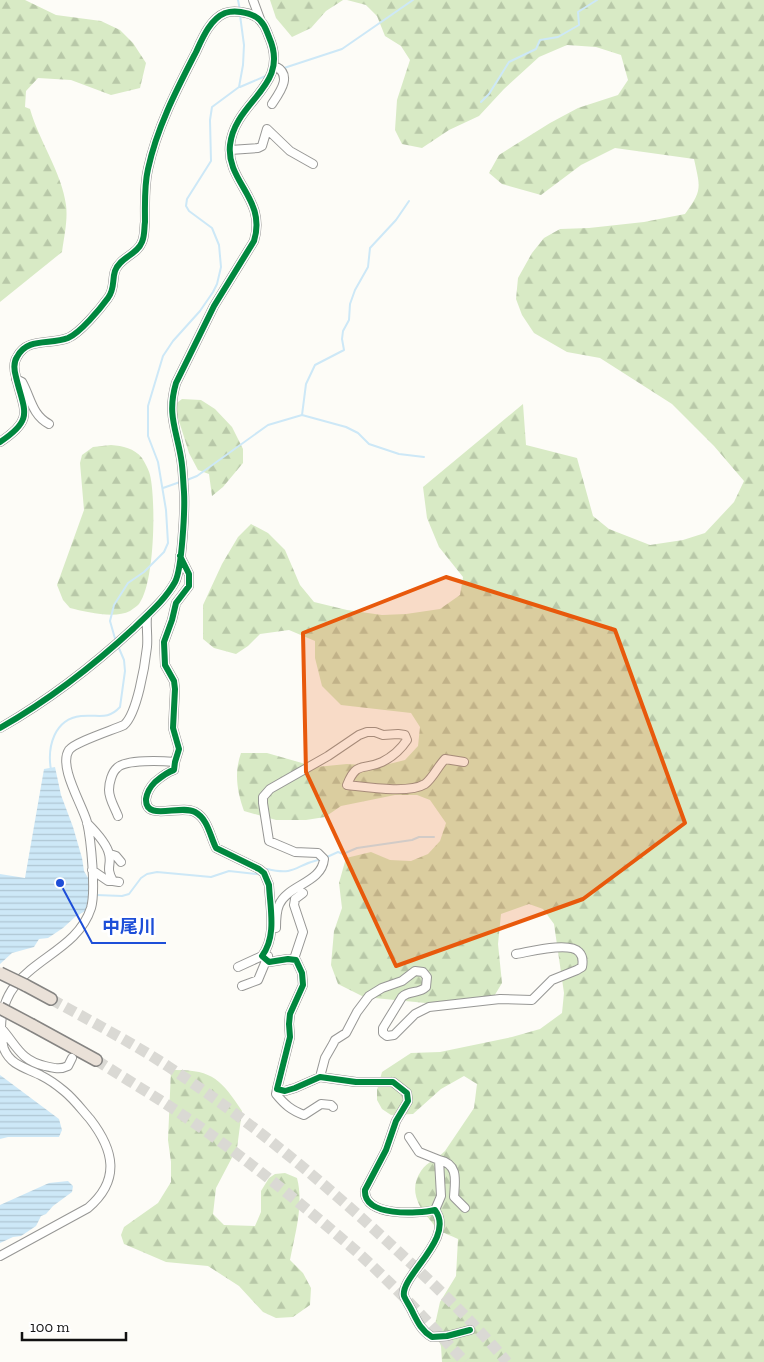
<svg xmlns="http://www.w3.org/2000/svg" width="764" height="1362" font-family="'Zilla Slab','Noto Sans JP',serif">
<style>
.forest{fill:url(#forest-firs)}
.water{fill:url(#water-rules)}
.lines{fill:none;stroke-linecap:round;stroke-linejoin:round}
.stream{stroke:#cde8f7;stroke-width:2}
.highway-tunnel{stroke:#dad9d4;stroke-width:11;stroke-dasharray:11 5.5;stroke-linecap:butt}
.minor-casing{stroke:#979795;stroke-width:10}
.highway-casing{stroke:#858482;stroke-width:14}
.minor{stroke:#fffffe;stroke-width:8}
.highway{stroke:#eae1d8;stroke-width:11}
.highway-bridge-casing{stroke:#858482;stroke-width:14;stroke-linecap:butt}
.highway-bridge{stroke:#eae1d8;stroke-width:11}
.cycleway-casing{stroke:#fff;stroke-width:9}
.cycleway{stroke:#00873e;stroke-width:6}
.marked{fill:#e8590c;fill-opacity:0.2;stroke:#e8590c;stroke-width:4;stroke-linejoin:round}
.leader{fill:none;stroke:#1d4ed8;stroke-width:2}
.callout-dot{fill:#1d4ed8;stroke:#fff;stroke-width:2}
.callout-label{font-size:18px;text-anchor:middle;font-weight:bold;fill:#1d4ed8;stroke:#fff;stroke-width:5;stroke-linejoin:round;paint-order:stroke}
</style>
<defs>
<pattern id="forest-firs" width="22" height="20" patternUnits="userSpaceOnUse" patternTransform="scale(1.25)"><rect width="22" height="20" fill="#d8eac5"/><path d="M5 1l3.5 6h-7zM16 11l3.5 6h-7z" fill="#b8c8a8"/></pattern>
<pattern id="water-rules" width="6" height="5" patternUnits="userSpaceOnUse" patternTransform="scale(1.25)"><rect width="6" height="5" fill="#cde8f7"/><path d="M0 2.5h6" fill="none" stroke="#afc6d3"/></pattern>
</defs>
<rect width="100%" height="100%" fill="#fdfcf7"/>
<path class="forest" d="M0,0h25l31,15 45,6 19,9 13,13 13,20 -6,25 -29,7 -40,-15 -33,-2 -12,13 -1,16 5,2c9,32 32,64 36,96 2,15 -2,32 -4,47l-62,50z
M270,0h73l-17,11 -15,17 -19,9 -16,-19z
M347,0h417v1362h-322l-1,-16 -7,-17 6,-27 16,-26 2,-37c-6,-3 -15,-6 -21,-10 -2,-2 -5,-7 -7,-9 -13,-15 -21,-31 -9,-49 7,-10 16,-12 24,-20l29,-43 3,-24 -13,-8 -23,13 -28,25 -22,1 -9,-6 -5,-9v-10l5,-18 29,-19 29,-1 72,-15 28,-8 22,-16 2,-20 -10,-69 -11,-15 -14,-5 -28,10 -3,30 4,39 -9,15 -57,6 -72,-7 -26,-13 -7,-19 3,-34 8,-23 -3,-25 7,-25 25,-6 19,8 21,1 17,-7 12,-13 6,-18 -16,-23 -13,-5h-22l-54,11 -16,11 -19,3h-30l-32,-9c-7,-20 -10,-38 -3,-58h26l49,14 31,-3 34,2 24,-6 13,-14 2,-19 -9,-14 -70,-8 -19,-19 -7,-28v-17l-26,-11 -29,4 -12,12 -12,8 -22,-6 -11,-9v-34l19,-41 16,-27 13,-13 17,9 17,17 15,35 14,17 33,8 35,5 24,-1 34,-5 20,-14 3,-18 -24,-30 -12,-29 -4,-31 100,-83 3,41 51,13 16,58 16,13 41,16 33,-5 22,-7 29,-31 10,-21 -30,-35 -42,-42 -72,-46 -33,-6 -33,-19 -12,-18 -6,-16 2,-21 14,-25 12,-15 16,-9 29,-1 55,-6 41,-8c18,-24 15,-27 9,-55l-79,-11 -34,17 -40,30 -39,-11 -13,-11 10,-18 51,-32 28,-15 40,-13 10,-15 -7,-25 -25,-8 -29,-2 -28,12 -35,32 -25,27 -30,14 -27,18 -20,-4 -7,-14 2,-30 13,-40 -9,-14 -16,-10 -8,-20 -11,-11z
M182,399l19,1 14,9 17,18 11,22v14l-20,24 -11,9 -3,-22 -11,-4 -9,-17 -15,-48z
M111,445c12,1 23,3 31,13 3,5 7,12 8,17 6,25 5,108 -11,129 -2,2 -6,5 -9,7 -15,8 -44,1 -60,-3l-7,-8 -6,-15 27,-75 -4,-47 2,-8 11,-8z
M171,1070c41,-1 50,9 71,41l-5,37 -21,40 -3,26 11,11 31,1 6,-14v-21l8,-13 6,-4 10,-1 12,5c7,26 -2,56 -7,82l13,13 8,15 -1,17 -17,12 -17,1 -13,-6 -24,-26 -31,-20 -42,-4 -42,-18 -3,-9 3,-8 34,-24 13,-21v-20l-3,-22z"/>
<path class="water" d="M55,767l6,28 12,32 9,31 2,13 13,22 -1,8 -4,6 -17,10 -12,11 -15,10 -9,1 -5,8 -22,6 -12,11v-90l25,4 19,-109z
M0,1075l59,44 3,11 -3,7h-51l-8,2z
M68,1181l5,5 -1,6 -19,14 -7,8 -5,2 -5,10 -15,10 -8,1 -13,6v-38l49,-22z"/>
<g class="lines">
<path class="stream" d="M238,0l2,10
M284,68l58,-19 71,-49
M240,87l28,-12
M481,102l8,-8 20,-32 27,-13 4,-9 18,-3 21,-12 -1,-13 19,-12
M302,415l4,-31 9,-19 29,-15 -2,-11 1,-8 6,-11 1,-16 5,-14 13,-23 2,-19 26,-28 13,-19
M187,480l10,-4 71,-51 34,-10 44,12 12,6 11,11 30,10 25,3
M163,488l17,-6
M116,642l-6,-21 4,-16 14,-22 16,-11 20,-20 4,-9 -2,-33 -8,-48 -10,-26v-30l15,-50 10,-15 27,-30 13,-19 4,-8 4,-17 -2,-22 -7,-17 -23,-17 -3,-5 1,-7 24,-38 -1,-41 2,-13 27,-20 4,-22 1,-20 -4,-30
M51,770c-4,-23 3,-51 30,-54 17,-2 26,5 39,-9l5,-36 -1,-11 -6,-14
M327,857l11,-5 5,2 14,-6 55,-8 7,-3h15
M267,869c30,7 28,-4 51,-9
M96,895l26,1 7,-2 12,-16 6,-4 10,-2 54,5 18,-6 28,3"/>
<path class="highway-tunnel" d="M51,999c39,22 80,43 118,68 83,55 159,119 232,187 37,34 74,70 106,108
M96,1060c22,14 45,28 67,42 68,44 132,96 193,149 39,35 74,73 109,111"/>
<g class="minor-casing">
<path id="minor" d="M253,0l7,19
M272,104c8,-12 21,-29 3,-38
M230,150l28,-2 4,-2 5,-17 23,22 23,13
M16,379l6,3c9,16 10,33 27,42
M0,442c35,-23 24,-31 16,-65 -2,-7 -3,-14 1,-20 10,-20 33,-12 51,-19 12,-5 32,-29 40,-40 7,-9 4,-18 7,-27 5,-14 22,-16 27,-29 3,-7 2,-14 3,-20 0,-18 -1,-36 3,-53 9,-42 29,-80 48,-117 6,-13 14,-33 29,-39 9,-3 23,-1 31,4 7,4 10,12 13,20 22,50 -34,63 -39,108 -4,37 37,54 24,96l-40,65 -38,77c-9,31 0,45 5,75 2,11 2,22 3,34 1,17 -2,77 -9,90 -10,18 -27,32 -41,46 -41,38 -85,72 -134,100
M180,556l9,18v12l-13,17 -4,17 -8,22 1,23 9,16 1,8 -2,39 6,21 -4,13 -1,8c-7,2 -13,7 -19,12 -5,5 -8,10 -9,17 -1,23 34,5 49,13 13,7 15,24 21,36l43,21 5,4 5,12c1,23 8,51 -7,71l7,6 19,-3 8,1 6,13 1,12 -13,29 -1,10 1,13 -13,52 8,2 10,-3 25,-11 36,5h37l14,11 1,8 -12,20 -10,29 -21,40c-2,27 53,24 70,20 21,28 -35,66 -31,86 2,5 7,12 9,17 5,10 9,18 19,24l15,-1 23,-6
M118,816c-3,-8 -9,-17 -9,-26 0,-7 3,-18 8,-22 8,-9 46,-7 58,-6
M87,823c7,7 20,21 22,31 3,11 -4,13 4,27l6,1
M110,854l6,2 5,6
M92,870l16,11h5
M276,928c0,-7 0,-16 3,-23 8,-20 43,-22 45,-46l-6,-6 -23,-1 -26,-11 -6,-38v-6l7,-8 58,-33 31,-21 8,-3h8l8,3 15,-1 7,1 2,5c-6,9 -15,17 -25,22 -19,9 -25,-2 -35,23 19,2 62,9 78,-1 8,-6 13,-18 20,-25l19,3
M294,959l9,-27 -9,-27 1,-6 8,-6
M238,967l24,-11
M242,986l16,-6 10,-24
M1,1028c16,18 19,32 44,38 8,2 15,4 23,0l4,-8
M320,1077l5,-19 8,-14 2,-4 11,-7 11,-21 12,-16 13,-8 20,-7 13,-10 8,1 4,5 -1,10c-7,7 -17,3 -24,10l-19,31v5l4,3 7,-1 21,-21 14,-7 71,-8 32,1 20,-20 25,-10 5,-3c1,-5 1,-11 -3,-15 -10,-11 -50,0 -63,2
M277,1089l-1,5c9,11 15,16 28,21l17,-11 10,1 2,2
M409,1137l10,15 20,8 2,36 -6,14
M439,1160c20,4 16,21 15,37l11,11
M0,1256l88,-48c33,-28 26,-58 2,-89 -8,-9 -16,-20 -26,-28 -6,-5 -14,-11 -22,-15 -15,-8 -31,-10 -38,-27 -2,-6 -2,-13 -3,-19 -1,-69 73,-69 90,-122 5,-17 0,-68 -4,-86 -5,-18 -29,-56 -18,-72 6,-8 44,-20 55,-25 13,-11 21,-60 23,-78 1,-10 -1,-21 0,-31"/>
</g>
<g class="highway-casing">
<path id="highway" d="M25,985l26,14
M32,1025l64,35"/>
</g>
<use href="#minor" class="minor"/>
<use href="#highway" class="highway"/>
<g class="highway-bridge-casing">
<path id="highway-bridge" d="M0,973l25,12
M0,1008l32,17"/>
</g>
<use href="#highway-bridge" class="highway-bridge"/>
<g class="cycleway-casing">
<path id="cycleway" d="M0,442c35,-23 24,-31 16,-65 -2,-7 -3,-14 1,-20 10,-20 33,-12 51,-19 12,-5 32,-29 40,-40 7,-9 4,-18 7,-27 5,-14 22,-16 27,-29 3,-7 2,-14 3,-20 0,-18 -1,-36 3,-53 9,-42 29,-80 48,-117 6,-13 14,-33 29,-39 9,-3 23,-1 31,4 7,4 10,12 13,20 22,50 -34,63 -39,108 -4,37 37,54 24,96l-40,65 -38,77c-9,31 0,45 5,75 2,11 2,22 3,34 1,17 -2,77 -9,90 -10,18 -27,32 -41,46 -41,38 -85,72 -134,100
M180,556l9,18v12l-13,17 -4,17 -8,22 1,23 9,16 1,8 -2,39 6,21 -4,13 -1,8c-7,2 -13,7 -19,12 -5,5 -8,10 -9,17 -1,23 34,5 49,13 13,7 15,24 21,36l43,21 5,4 5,12c1,23 8,51 -7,71l7,6 19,-3 8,1 6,13 1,12 -13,29 -1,10 1,13 -13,52 8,2 10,-3 25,-11 36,5h37l14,11 1,8 -12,20 -10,29 -21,40c-2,27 53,24 70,20 21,28 -35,66 -31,86 2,5 7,12 9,17 5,10 9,18 19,24l15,-1 23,-6"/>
</g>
<use href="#cycleway" class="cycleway"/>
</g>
<path class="marked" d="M446,577l169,53 70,193 -102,76 -187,67 -90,-194 -3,-139z"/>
<path class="leader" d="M60 883L92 943H166"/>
<circle class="callout-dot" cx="60" cy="883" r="5"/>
<g class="callout-label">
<text x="129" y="933">中尾川</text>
</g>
<path d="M22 1332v8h104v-8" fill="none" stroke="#111111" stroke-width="2.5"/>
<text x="30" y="1332" font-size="15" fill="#111111" stroke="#ffffff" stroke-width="4" paint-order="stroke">100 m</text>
</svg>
